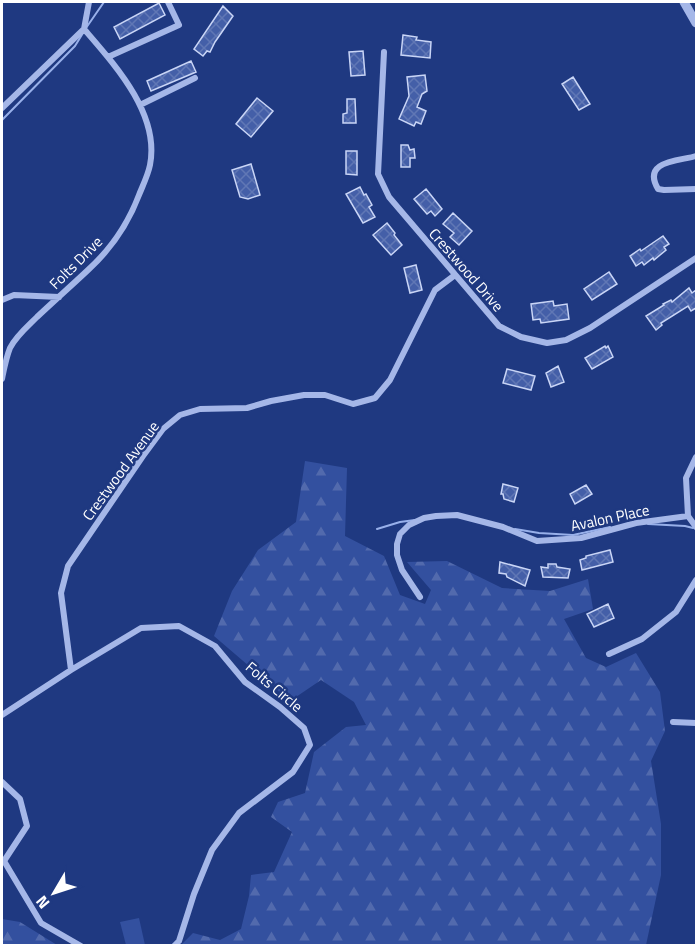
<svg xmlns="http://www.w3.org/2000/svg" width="698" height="947" font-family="'Titillium Web',sans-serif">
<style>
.forest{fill:url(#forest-firs)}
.park{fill:#33509f}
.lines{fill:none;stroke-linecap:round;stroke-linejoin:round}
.stream{stroke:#98b0ea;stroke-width:2}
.building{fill:url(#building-cross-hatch);stroke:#c9d5f6;stroke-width:1.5}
.minor{stroke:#a5b7e8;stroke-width:6}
.tertiary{stroke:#a5b7e8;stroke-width:9}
.labels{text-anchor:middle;stroke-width:5;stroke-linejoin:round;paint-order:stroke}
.street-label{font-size:15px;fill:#fff;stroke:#1f3981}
</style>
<defs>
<pattern id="forest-firs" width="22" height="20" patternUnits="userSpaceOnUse" patternTransform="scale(1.5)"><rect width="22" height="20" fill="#33509f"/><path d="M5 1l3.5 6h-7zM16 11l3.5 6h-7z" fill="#526aad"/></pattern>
<pattern id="building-cross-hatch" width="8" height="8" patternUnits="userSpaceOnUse" patternTransform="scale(1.5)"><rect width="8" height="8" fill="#445fa8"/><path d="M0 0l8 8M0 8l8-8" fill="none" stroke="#6077b5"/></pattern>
</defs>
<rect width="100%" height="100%" fill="#1f3981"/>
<path class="forest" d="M305,461l42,7 -2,68 39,20 16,39 25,9 6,-14 -24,-28 40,-1 55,27 48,3 38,-12 5,30 -29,10 22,39 20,9 30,-14 24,39 5,39 -14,30 10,63v51l-15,70h-465l12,-12 27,7 21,-11 8,-33 2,-21 23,-3 18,-40 -21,-15 7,-15 27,-9 9,-41 32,-25 20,-2 -12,-23 -33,-22 -31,21 -76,-65 18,-45 26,-41 38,-28z
M2,919l18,3 37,23h-55z"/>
<path class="park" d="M139,918l6,27h-19l-6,-23z"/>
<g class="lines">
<path class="stream" d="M86,28l18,-26
M2,120l73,-74 8,-13
M648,524l37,2 8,2
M377,529l23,-7 15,-2
M515,529l24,4 34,2 37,-8"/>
</g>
<path class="building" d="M159,3l6,12 -45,24 -6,-12z
M223,6l10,10 -18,26 -5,10 -3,-1 -4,5 -9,-7z
M403,35l14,2 -1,3 15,2 -1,16 -29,-3z
M363,51l2,24 -14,1 -2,-24z
M191,61l5,11 -45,19 -4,-10z
M425,75l2,16 -5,3 -5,13 9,4 -5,13 -5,-2 -2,4 -15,-7 10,-23 -2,-19z
M573,77l17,27 -11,6 -17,-26z
M257,98l16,13 -22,26 -15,-13z
M347,99h8l1,24h-13v-9l4,-1z
M401,145h7l2,5 4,-1 1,9h-5v9h-9z
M346,151h11v24l-11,-1z
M251,164l9,31 -12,4 -8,-2 -8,-27z
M360,187l4,8 2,-1 6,11 -3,2 6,10 -12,6 -17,-29z
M426,189l16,20 -7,7 -4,-5 -4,3 -13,-15z
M453,213l19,18 -13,14 -9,-8 4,-4 -11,-9z
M387,223l8,10 -1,2 8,10 -11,10 -18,-20z
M663,236l6,8 -5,3 2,3 -12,10 -1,-2 -9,7 -2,-3 -6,4 -6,-10 10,-7 1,2z
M416,265l6,25 -12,3 -6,-25z
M609,272l8,12 -25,16 -8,-11z
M689,288l3,5 4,-3v18l-5,3 -3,-5 -27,17 1,2 -6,5 -10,-14 18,-11 -1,-1 8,-4 1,2z
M553,301l1,5 13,-2 2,15 -28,4 -1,-4 -7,1 -2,-16z
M605,346l1,2 2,-2 5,11 -21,12 -7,-11z
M558,366l6,16 -13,5 -5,-14z
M507,369l28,7 -4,14 -28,-7z
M503,484l15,4 -4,14 -10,-3 -1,-5h-2z
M586,485l6,9 -17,10 -5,-10z
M610,550l3,12 -31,8 -2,-10 6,-2v-2z
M500,562l30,8 -5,16 -18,-9 -1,-3 -7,-1z
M548,564h8l1,3 13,2 -2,9 -25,-1 -2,-10 7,1z
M608,604l6,14 -20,9 -7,-13z"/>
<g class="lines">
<path class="minor" d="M384,52l-6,122 11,23 110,129 22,11 26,6 19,-3 24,-12 106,-70
M108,57l71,-32 -11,-23
M140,105l55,-27
M2,108l82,-79 5,-27
M696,156c-15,5 -55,4 -38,33l6,1 32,-1
M2,300l12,-5 45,2
M2,379c2,-10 4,-21 8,-31 6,-12 18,-22 27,-31 17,-16 34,-31 51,-47 23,-21 40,-46 51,-75 4,-10 9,-20 11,-30 10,-51 -35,-100 -66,-136
M696,457l-10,21 2,38 8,11
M420,597l-18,-27 -5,-15v-11l3,-10 9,-9 15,-7 12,-2 21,-1 46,12 34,14 44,-3 55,-15 52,-7
M609,654l33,-15 34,-27 20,-32
M71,670l-10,-77 7,-27 75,-110 20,-27 17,-14 20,-6 47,-1 24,-7 33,-6h21l28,9 22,-6 15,-18 45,-90 20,-15
M2,715l69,-45 70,-42 38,-2 36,20 30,36 35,25 24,21 6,17 -17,27 -54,41 -27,37 -18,44 -15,47 -5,5
M673,722l23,1
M2,782l18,17 7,27 -23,35
M4,861l37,62 40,23"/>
<path class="tertiary" d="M684,2l12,21"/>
</g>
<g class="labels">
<g class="street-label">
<text transform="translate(76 263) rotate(-45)" y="5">Folts Drive</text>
<text transform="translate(466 270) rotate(49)" y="5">Crestwood Drive</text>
<text transform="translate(121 471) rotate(-54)" y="5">Crestwood Avenue</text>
<text transform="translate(610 518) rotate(-12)" y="5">Avalon Place</text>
<text transform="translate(274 687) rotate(40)" y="5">Folts Circle</text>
</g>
</g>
<rect width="698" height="947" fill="none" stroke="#ffffff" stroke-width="6"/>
<g transform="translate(54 893) rotate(231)" stroke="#1f3981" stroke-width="4.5" paint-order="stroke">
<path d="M0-4.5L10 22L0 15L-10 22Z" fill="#ffffff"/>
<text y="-9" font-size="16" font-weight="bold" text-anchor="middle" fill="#ffffff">N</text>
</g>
</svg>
